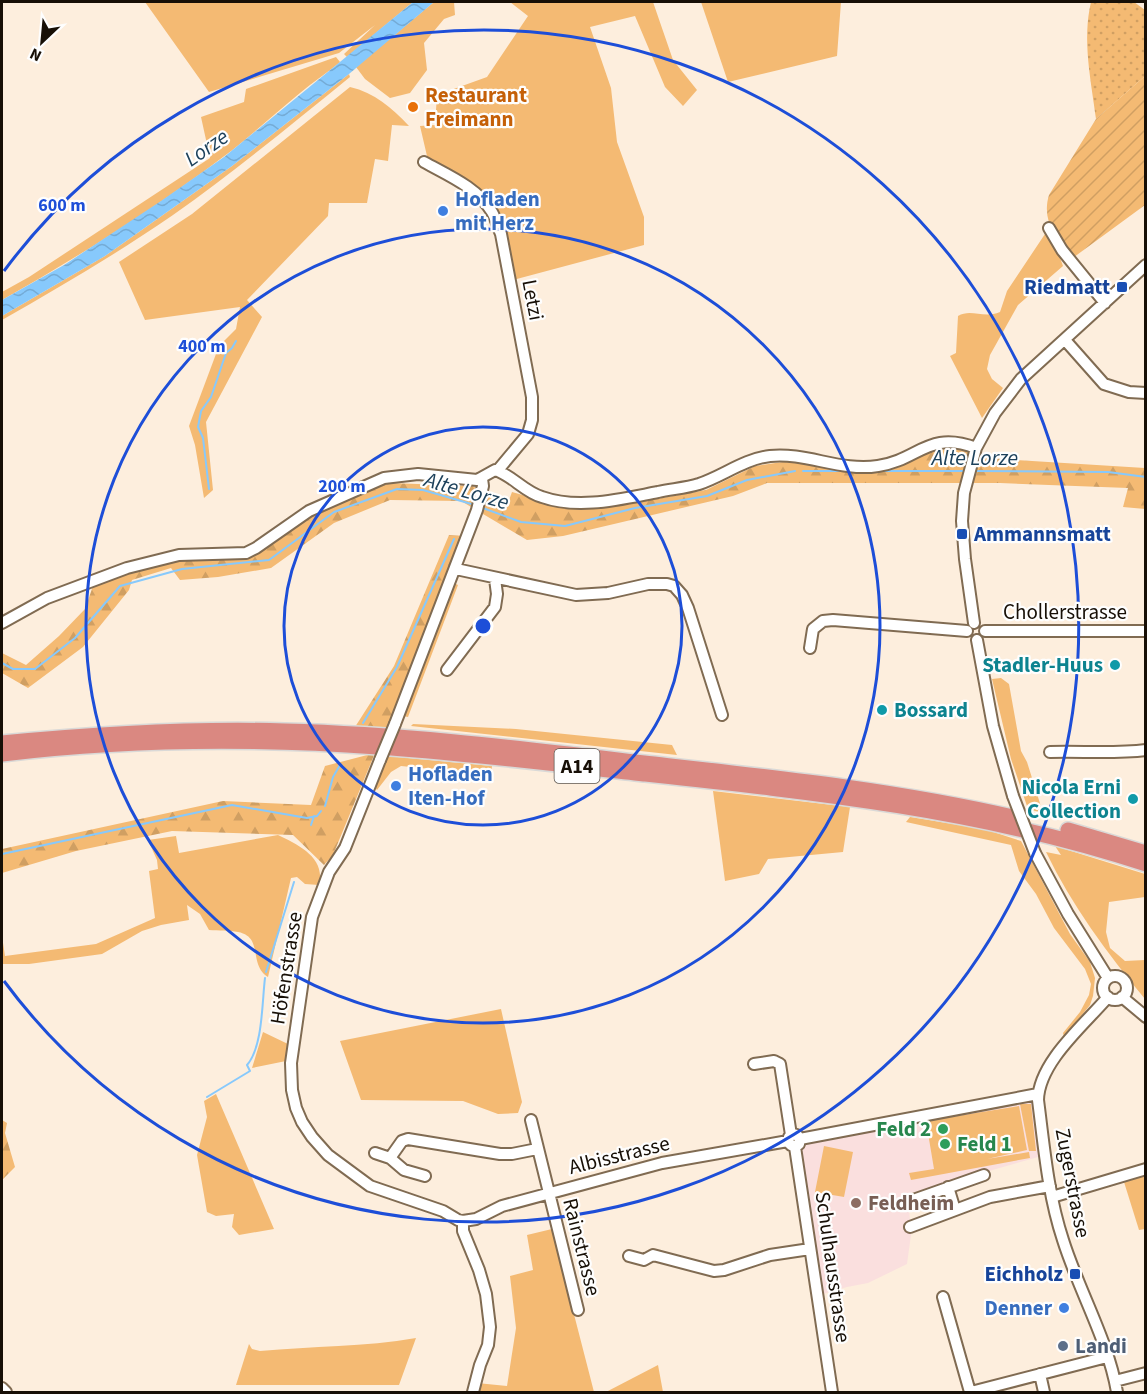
<svg xmlns="http://www.w3.org/2000/svg" width="1147" height="1394" font-family="'Source Sans 3',sans-serif">
<style>
.education{fill:#fadfde}
.grass{fill:#f4ba73}
.forest{fill:url(#forest-firs)}
.park{fill:url(#park-dots)}
.garden{fill:url(#garden-furrows)}
.water{fill:url(#water-waves)}
.lines{fill:none;stroke-linecap:round;stroke-linejoin:round}
.stream{stroke:#87c9fc;stroke-width:2}
.minor-casing{stroke:#806b52;stroke-width:14}
.highway-casing{stroke:#dad9d7;stroke-width:18}
.minor{stroke:#fff;stroke-width:10}
.highway{stroke:#da8881;stroke-width:15}
.minor-bridge-casing{stroke:#806b52;stroke-width:14;stroke-linecap:butt}
.minor-bridge{stroke:#fff;stroke-width:10}
.ring{fill:none;stroke:#1d4ed8;stroke-width:3}
.food-dot{fill:#e8710a;stroke:#fefefe;stroke-width:2}
.shop-dot{fill:#3f7fe0;stroke:#fefefe;stroke-width:2}
.transit-dot{fill:#1a4fb4;stroke:#fefefe;stroke-width:2}
.culture-dot{fill:#0f9aa8;stroke:#fefefe;stroke-width:2}
.leisure-dot{fill:#2e9e5b;stroke:#fefefe;stroke-width:2}
.education-dot{fill:#8d6e63;stroke:#fefefe;stroke-width:2}
.service-dot{fill:#5c6f8a;stroke:#fefefe;stroke-width:2}
.labels{text-anchor:middle;stroke-width:4.5;stroke-linejoin:round;paint-order:stroke}
.shield{fill:#fefefe;stroke:#5c5750;stroke-width:1.5}
.shield-label{font-size:20px;font-weight:bold;fill:#170f06}
.food-label{font-size:21px;font-weight:bold;fill:#c56008;stroke:#fefefe;text-anchor:start}
.shop-label{font-size:21px;font-weight:bold;fill:#366cbe;stroke:#fefefe;text-anchor:start}
.transit-label{font-size:21px;font-weight:bold;fill:#164399;stroke:#fefefe;text-anchor:end}
.street-label{font-size:21px;fill:#170f06;stroke:#fefefe}
.culture-label{font-size:21px;font-weight:bold;fill:#0d838f;stroke:#fefefe;text-anchor:end}
.leisure-label{font-size:21px;font-weight:bold;fill:#27864d;stroke:#fefefe;text-anchor:end}
.education-label{font-size:21px;font-weight:bold;fill:#785e54;stroke:#fefefe;text-anchor:start}
.service-label{font-size:21px;font-weight:bold;fill:#4e5e75;stroke:#fefefe;text-anchor:start}
.water-label{font-size:22px;font-style:italic;fill:#1d415b;stroke:#fefefe}
.centre{fill:#1d4ed8;stroke:#fefefe;stroke-width:3}
.ring-label{font-size:18px;text-anchor:middle;font-weight:bold;fill:#1d4ed8;stroke:#fefefe;stroke-width:4.5;stroke-linejoin:round;paint-order:stroke}
</style>
<defs>
<pattern id="forest-firs" width="22" height="20" patternUnits="userSpaceOnUse" patternTransform="scale(1.5)"><rect width="22" height="20" fill="#f4ba73"/><path d="M5 1l3.5 6h-7zM16 11l3.5 6h-7z" fill="#d09f62"/></pattern>
<pattern id="park-dots" width="8" height="8" patternUnits="userSpaceOnUse" patternTransform="scale(1.5)"><rect width="8" height="8" fill="#f4ba73"/><path d="M2 2h.1M6 6h.1" fill="none" stroke="#d09f62" stroke-width="1.8" stroke-linecap="round"/></pattern>
<pattern id="garden-furrows" width="10" height="10" patternUnits="userSpaceOnUse" patternTransform="scale(1.5)"><rect width="10" height="10" fill="#f4ba73"/><path d="M-1 1l2-2M0 10L10 0M9 11l2-2" fill="none" stroke="#d09f62"/></pattern>
<pattern id="water-waves" width="16" height="10" patternUnits="userSpaceOnUse" patternTransform="scale(1.5)"><rect width="16" height="10" fill="#87c9fc"/><path d="M0 5q4-4 8 0t8 0" fill="none" stroke="#74abd6"/></pattern>
</defs>
<rect width="100%" height="100%" fill="#fdeedd"/>
<path class="education" d="M1038,1094l7,61 -137,39 3,41 -4,29 -39,19 -21,4 -28,8 -24,-148 5,-8z"/>
<path class="grass" d="M145,2h268l-66,55 -3,-3 31,-29 -36,28 -130,39z
M434,2h20l1,13 -11,4 -20,24 3,27 -17,23 -20,5 -25,-19 -9,-12z
M510,2h148h-5l20,58 24,30 -14,16 -18,-19 -30,-71 -45,11 21,61 6,54 27,75v28l-131,35 -17,-69 -69,-55 -7,-30 15,-1 2,-30 50,-18 41,-61z
M701,2h140l-4,54 -109,26z
M336,57l4,5c-13,11 -27,20 -40,31 -26,21 -50,44 -77,64 -70,53 -145,100 -221,143v-8l27,-15 181,-119 -9,-41 43,-15 2,-13z
M349,74l1,3c-58,47 -116,95 -177,138 -55,38 -113,72 -171,105v-4l103,-60 127,-90z
M350,87c25,6 41,20 59,39l-17,-1 -4,36 -13,-2 -8,44h-38l-1,13 -81,84 15,17 -56,105 7,68 -9,8 -9,-53 -6,-19 30,-80 17,-17 4,-22 -95,13 -26,-58 73,-48z
M1049,228l14,38 -45,39 -28,50 -3,14 5,10 11,9 -21,30 -32,-62 6,-3 2,-37c13,-8 25,3 42,-4l7,-21z
M454,583l4,2 -50,132 -5,-1z
M1001,678l8,6 12,67 6,11 16,51 -15,-4 -17,-50 -19,-80z
M413,724l103,5 156,16 5,10 -266,-29z
M387,756l105,10 -1,9 -90,-9 -10,6 -14,18 -3,-4z
M713,791l137,16 -7,45 -75,7 -9,15 -34,7z
M910,817l74,12 37,12 49,93 20,28 5,16 -2,18 -3,9 -26,32 -1,-4 17,-21 9,-17 2,-11 -6,-15 -31,-41 -18,-34 -17,-23 -8,-26 -105,-23z
M278,835c21,10 48,23 41,50l-14,-1 -8,-7 -6,1 -23,99c-20,-13 -4,-40 -30,-45 -9,-2 -19,-1 -29,-2l-9,-16 -13,-9 2,15 -28,5 -19,6 -40,23 -73,10h-27v-28l3,20 91,-12 59,-26 -6,-47 9,-2 -1,-9 -9,-20 28,-4 3,17z
M1055,846l90,28v23l-36,5 -3,30 4,16 15,13 20,-1v39c-38,-46 -73,-93 -99,-147l15,3z
M501,1009l21,93 -4,11 -20,1 -35,-13 -102,-1 -21,-59z
M263,1032l25,12 -2,17 -34,7z
M216,1094l58,135 -35,6 -7,-8 2,-13 -18,2 -9,-4 -10,-57 10,-38 -3,-16z
M1020,1104h11l5,47h-7z
M1019,1106l8,44 -40,9 42,-7 1,6 -119,22 -2,-7 25,-4 -8,-48z
M824,1146l29,6 -9,45 -29,-5z
M1145,1176v53l-6,1 -15,-48z
M552,1229l42,163h-119l2,-9 30,3 9,-58 -6,-52 23,-6 -6,-35z
M416,1338l-17,47h-163l13,-41 3,5 8,2c52,-5 105,-4 156,-13z
M658,1365l5,27h-57z"/>
<path class="forest" d="M961,449l23,9 161,10v41l-22,-2 5,-19 -128,-5h-233l-34,13 -170,40 -36,4 -66,-39 -71,-1 -56,23 -63,45 -53,9 -38,3 -9,-12 -39,12 -3,10 -46,57 -55,41 -26,-15v-20l24,12 33,-29 26,-27 8,-23 62,-24 60,-7 31,1 71,-47 73,-26 83,3 33,22 6,-16 57,16 43,-1 94,-17 49,-24 34,-5 46,8 62,-1 30,-18z
M449,535l16,1 -79,196 -31,-5 39,-61z
M375,753l-42,102 -9,10 -31,-30 -121,-4 -96,20 -74,22v-24l221,-48 88,4 14,-39z
M2,1120l5,3 -2,10 10,34 -13,13z"/>
<path class="park" d="M1091,2h43l11,8v66l-49,43c-5,-39 -14,-79 -5,-117z"/>
<path class="garden" d="M1145,76v129l-75,55c-13,-21 -29,-39 -21,-65l47,-76z"/>
<path class="water" d="M413,2h21l-85,72 -117,92 -127,90 -103,60v-16l62,-35 97,-64 63,-44z"/>
<g class="lines">
<path class="stream" d="M803,471h45
M878,471h87
M974,471l134,1 38,5
M209,489l-6,-51 -5,-11 3,-16 10,-14 15,-44 6,-5 4,-7
M480,507l41,15 44,4 70,-18 72,-12 40,-16 48,-9
M2,663l11,6h22l40,-31 45,-52 62,-17 87,-9 65,-48 63,-23 26,1 52,15
M363,723l34,-56 57,-128
M325,806l8,-29 7,-12
M311,825l3,-9
M2,854l230,-49 75,13 10,-2 4,-5
M266,972l28,-90
M207,1097l43,-26 -3,-6c16,-18 15,-64 18,-87"/>
<g class="minor-casing">
<path id="minor" d="M424,162c23,13 53,25 68,50 4,7 6,15 9,22l31,163v23l-4,14 -30,36
M1049,228l13,22 43,53
M1065,340l39,44 25,8 17,1
M456,569l120,26 32,-2 40,-9h19l7,2 8,9 6,13 34,107
M2,623l45,-25 80,-30 52,-13 67,-2 10,-5 53,-37 75,-33 34,-4 59,6 18,-10c17,5 29,22 47,27 37,13 79,2 116,-5 14,-3 28,-4 41,-8 24,-8 45,-25 71,-28 36,-4 71,16 108,10 41,-6 50,-36 98,-18
M974,623l-9,-64 -3,-38 2,-28 12,-45 19,-35 26,-34 125,-114
M985,631h161
M977,640l16,86 20,70
M810,648l3,-19 10,-8 10,-1 134,11
M447,670l48,-63 2,-13 -2,-15
M395,724l82,-214 6,-24 -1,-7
M1050,752c32,-1 64,2 96,-2
M380,760l-35,88 -16,24 -17,45 -21,146 1,27 4,18 6,14 10,15 16,18 42,31 73,25 15,9 5,1 13,-2 26,-13 160,-43 126,-22
M1035,853l33,61 40,64
M1103 988a12 12 0 1 1 24 0a12 12 0 1 1-24 0Z
M1108,997c-24,28 -69,65 -70,103 6,46 10,95 25,140 16,51 45,100 54,152
M1122,997l24,20
M754,1064l20,-3 6,3 11,71
M531,1120l47,190
M800,1139l-1,5 -4,3 -4,-2 -3,-3 1,-5 3,-3 5,1 3,4 238,-45
M795,1147l37,245
M375,1153l15,5
M425,1176l-21,-6 -14,-12 12,-17 6,-2 92,15h12l25,-5
M948,1187l7,23
M1052,1197l94,-28
M913,1200l71,-25
M463,1221v10l16,39 7,24 4,33 -2,18 -8,20 -7,27
M910,1227l80,-30 60,-11
M629,1256l15,4 9,-5 61,16 10,-1 46,-15 40,-6
M943,1297l27,95
M1040,1374l4,18
M1115,1381l31,-8
M2,1388l4,4
M971,1392l136,-35"/>
</g>
<g class="highway-casing">
<path id="highway" d="M2,743c94,-9 188,-15 283,-12 120,3 240,18 359,32 126,14 253,27 377,56
M2,754c124,-15 251,-16 376,-7 89,6 177,17 266,27 169,18 339,36 502,90
M1068,830l78,23"/>
</g>
<use href="#minor" class="minor"/>
<use href="#highway" class="highway"/>
<g class="minor-bridge-casing">
<path id="minor-bridge" d="M380,760l15,-36
M1013,796l22,57"/>
</g>
<use href="#minor-bridge" class="minor-bridge"/>
</g>
<g class="ring">
<circle cx="483" cy="626" r="199"/>
<circle cx="483" cy="626" r="397"/>
<path d="M4 271A596 596 0 1 1 4 981"/>
</g>
<circle class="food-dot" cx="413" cy="107" r="6"/>
<g class="shop-dot">
<circle cx="443" cy="211" r="6"/>
<circle cx="396" cy="786" r="6"/>
<circle cx="1064" cy="1308" r="6"/>
</g>
<g class="transit-dot">
<rect x="1116" y="281" width="12" height="12" rx="3"/>
<rect x="956" y="528" width="12" height="12" rx="3"/>
<rect x="1069" y="1268" width="12" height="12" rx="3"/>
</g>
<g class="culture-dot">
<circle cx="1115" cy="665" r="6"/>
<circle cx="882" cy="710" r="6"/>
<circle cx="1133" cy="799" r="6"/>
</g>
<g class="leisure-dot">
<circle cx="943" cy="1129" r="6"/>
<circle cx="945" cy="1144" r="6"/>
</g>
<circle class="education-dot" cx="856" cy="1203" r="6"/>
<circle class="service-dot" cx="1063" cy="1346" r="6"/>
<g class="labels">
<rect class="shield" x="554.5" y="749" width="45" height="34" rx="4.5"/>
<g class="shield-label">
<text x="577" y="773">A14</text>
</g>
<g class="food-label">
<text x="425" y="102">Restaurant<tspan x="425" dy="24">Freimann</tspan></text>
</g>
<g class="shop-label">
<text x="455" y="206">Hofladen<tspan x="455" dy="24">mit Herz</tspan></text>
<text x="408" y="781">Hofladen<tspan x="408" dy="24">Iten-Hof</tspan></text>
<text x="1052" y="1315" text-anchor="end">Denner</text>
</g>
<g class="transit-label">
<text x="1110" y="294">Riedmatt</text>
<text x="974" y="541" text-anchor="start">Ammannsmatt</text>
<text x="1063" y="1281">Eichholz</text>
</g>
<g class="street-label">
<text transform="translate(533 300) rotate(79)" y="7">Letzi</text>
<text x="1065" y="619">Chollerstrasse</text>
<text transform="translate(286 968) rotate(-81)" y="7">Höfenstrasse</text>
<text transform="translate(619 1155) rotate(-14)" y="7">Albisstrasse</text>
<text transform="translate(1073 1183) rotate(79)" y="7">Zugerstrasse</text>
<text transform="translate(582 1247) rotate(76)" y="7">Rainstrasse</text>
<text transform="translate(833 1267) rotate(82)" y="7">Schulhausstrasse</text>
</g>
<g class="culture-label">
<text x="1103" y="672">Stadler-Huus</text>
<text x="894" y="717" text-anchor="start">Bossard</text>
<text x="1121" y="794">Nicola Erni<tspan x="1121" dy="24">Collection</tspan></text>
</g>
<g class="leisure-label">
<text x="931" y="1136">Feld 2</text>
<text x="957" y="1151" text-anchor="start">Feld 1</text>
</g>
<g class="education-label">
<text x="868" y="1210">Feldheim</text>
</g>
<g class="service-label">
<text x="1075" y="1353">Landi</text>
</g>
<g class="water-label">
<text transform="translate(206 147) rotate(-35)" y="8">Lorze</text>
<text x="975" y="465">Alte Lorze</text>
<text transform="translate(467 490) rotate(16)" y="8">Alte Lorze</text>
</g>
</g>
<circle cx="483" cy="626" r="9" class="centre"/>
<g class="ring-label">
<text x="62" y="211">600 m</text>
<text x="202" y="352">400 m</text>
<text x="342" y="492">200 m</text>
</g>
<rect width="1147" height="1394" fill="none" stroke="#170f06" stroke-width="6"/>
<g transform="translate(42 42) rotate(206)" stroke="#fefefe" stroke-width="4.5" paint-order="stroke">
<path d="M0-4.5L10 22L0 15L-10 22Z" fill="#170f06"/>
<text y="-9" font-size="16" font-weight="bold" text-anchor="middle" fill="#170f06">N</text>
</g>
</svg>
